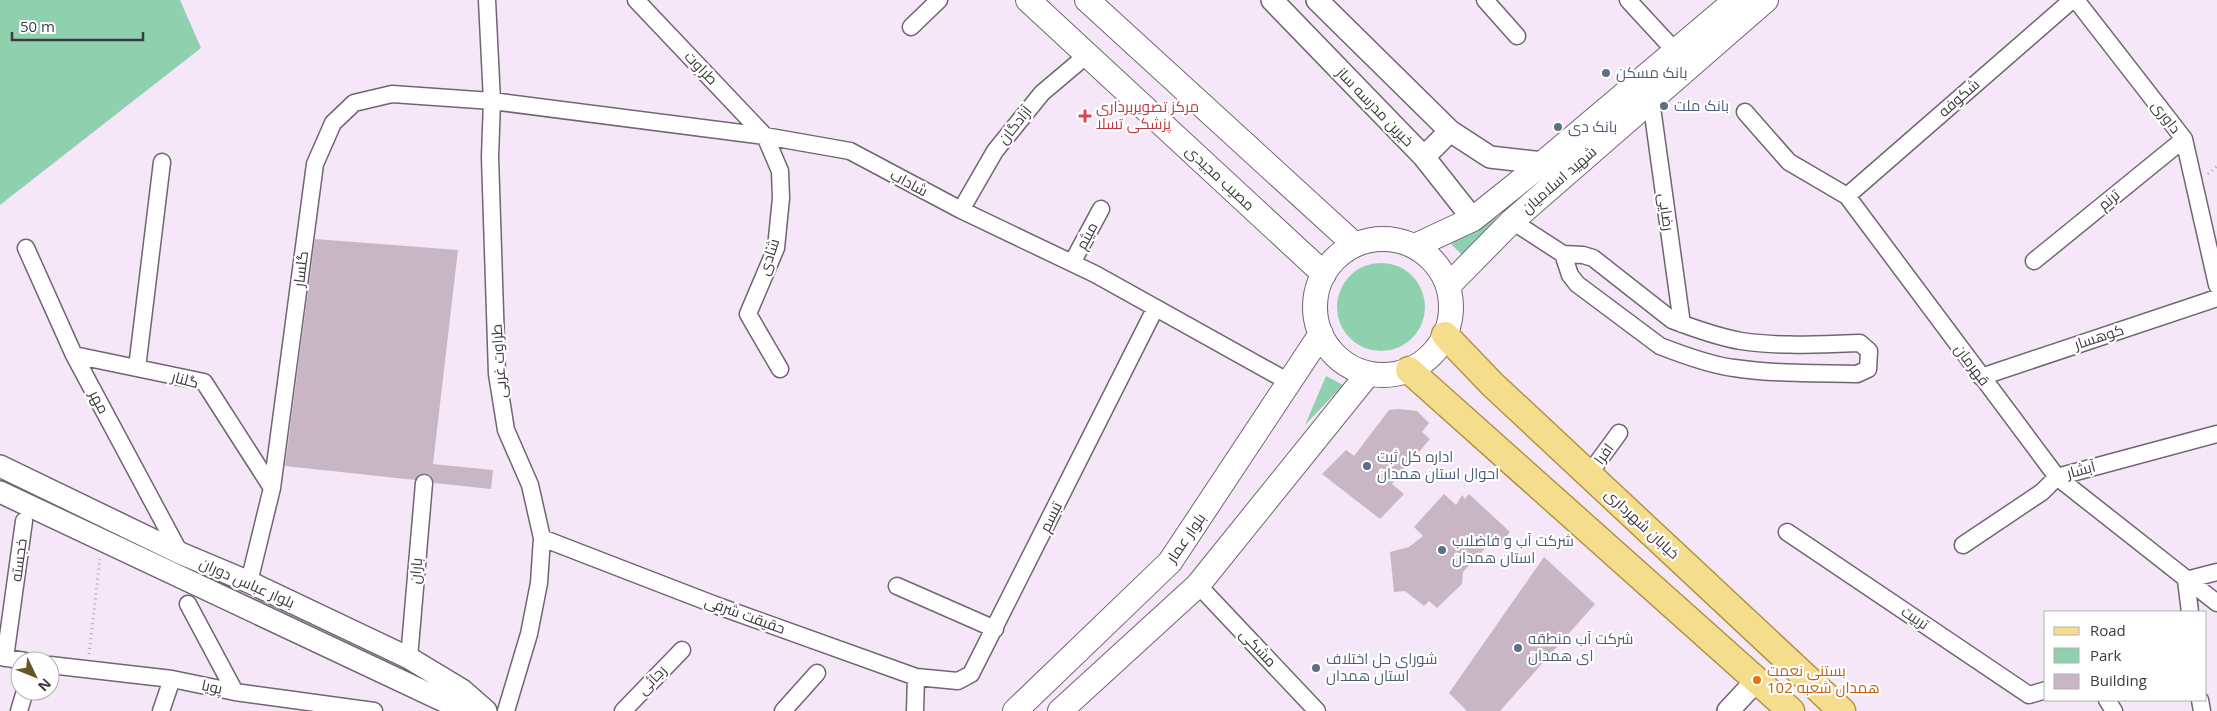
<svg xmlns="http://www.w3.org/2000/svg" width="2217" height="711" font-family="'Open Sans',Cairo,sans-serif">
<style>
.green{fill:#8fd1ae}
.building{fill:#c8b6c4}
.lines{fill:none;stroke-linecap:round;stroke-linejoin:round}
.minor-casing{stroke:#716473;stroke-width:19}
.tertiary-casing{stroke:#716473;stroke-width:24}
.secondary-casing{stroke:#716473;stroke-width:26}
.primary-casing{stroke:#b19541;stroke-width:29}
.path{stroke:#b1a6b3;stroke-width:3;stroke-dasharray:1 4;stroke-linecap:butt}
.minor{stroke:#fff;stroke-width:16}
.tertiary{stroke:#fff;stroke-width:21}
.secondary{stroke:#fff;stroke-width:24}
.primary{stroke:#f5dd8e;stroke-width:26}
.service-dot{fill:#5c6f8a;stroke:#fff;stroke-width:2}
.health-dot{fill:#e0444e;stroke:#fff;stroke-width:2}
.food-dot{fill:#e8710a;stroke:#fff;stroke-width:2}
.labels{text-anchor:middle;stroke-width:4.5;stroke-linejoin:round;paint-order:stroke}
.street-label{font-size:15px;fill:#3f3940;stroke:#fff}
.service-label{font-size:15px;fill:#4e5e75;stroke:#fff;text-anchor:start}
.health-label{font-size:15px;fill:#be3a42;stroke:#fff;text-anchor:start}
.food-label{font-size:15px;fill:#c56008;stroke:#fff;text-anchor:start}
</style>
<rect width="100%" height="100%" fill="#f5e7f8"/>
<path class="green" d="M0,0h180l21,48 -201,157z
M1500,213l-35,45 -14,-14z
M1337 307a44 44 0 1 1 88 0a44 44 0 1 1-88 0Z
M1326,376l17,9 -38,40z"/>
<path class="building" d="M315,239l143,11 -25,214 60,6 -2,19 -57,-6 -4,-8 -5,-2 -6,1 -4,6 -130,-14z
M1398,409l19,2 12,12 -7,9 8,7 -38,45 12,10 -24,25 -58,-45 24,-24 8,6 35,-46z
M1444,494l12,11 6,-10 3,4 4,-5 41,38 -11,13 -7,-4 -29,31 -1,12 -25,24 -8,-7 -5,5 -19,-15 -11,1 -4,-40 19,-5 14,-11 -9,-9z
M1544,557l51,47 -95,107h-33l-18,-18z"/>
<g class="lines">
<g class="minor-casing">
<path id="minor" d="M487,0l5,101 -2,56 7,217 9,56 24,55 12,53 -3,45 -10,51 -23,77
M636,0l129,136 15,35 1,27 -5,50 -28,66 32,55
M1485,0l32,36
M1628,0l48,52
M2076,0l108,139 33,146
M911,27l28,-27
M1651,100l31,224
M1745,112l44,50 58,34 210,281 160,126
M1847,196l225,-196
M961,210l34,-59 47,-58 45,-38
M1512,221l51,33
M26,248l48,107 106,198
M1563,254l20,1 10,3 79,62c21,8 46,17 69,21 39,6 80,3 119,2l9,8 -1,18 -11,5c-41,-1 -83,0 -123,-6 -24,-3 -51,-13 -74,-22l-83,-62 -7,-9z
M2034,261l150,-122
M1072,263l29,-54
M74,355l130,27 68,106
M137,368l25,-206
M1981,377l236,-79
M1589,474l30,-41
M1787,532l242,163 17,-5
M542,538l176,68 198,71 -1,34
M1963,545l79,-53 15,-15 160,-43
M249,582l23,-94 43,-324 18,-41 21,-20 38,-9 100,7 273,35 85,15 111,59 134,64 194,108
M1198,585l119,126
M897,586l98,43
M188,604l47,88
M2190,612l-4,-32 31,-8
M0,657l25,4
M5,658l19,-137
M409,658l15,-175
M50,665l122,14 63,13 139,19
M916,677l42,4 13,-7 184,-365
M2107,700l7,11
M2200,700l2,11
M19,711l6,-20
M161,711l11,-32
M623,711l59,-61
M783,711l34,-38"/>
</g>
<g class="tertiary-casing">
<path id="tertiary" d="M1272,0l152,157 49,62
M1317,0l133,131 40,26 53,6
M1424,157l26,-26
M0,466l180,87 69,29 160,76 53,32 24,21
M0,492l465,219
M1728,711l29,-31"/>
</g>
<g class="secondary-casing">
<path id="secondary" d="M1028,0l296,274
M1087,0l268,245
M1315 307a68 68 0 1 1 136 0a68 68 0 1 1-136 0Z
M1415,246l58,-27 70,-56 193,-163
M1448,286l64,-65 254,-221
M1015,711l155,-149 151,-228
M1060,711l138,-126 170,-211"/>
</g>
<g class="primary-casing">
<path id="primary" d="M1445,335l47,49 350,327
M1409,370l382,341"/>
</g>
<path class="path" d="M2208,174l9,-8
M89,654l11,-95"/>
<use href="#minor" class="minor"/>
<use href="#tertiary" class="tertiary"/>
<use href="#secondary" class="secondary"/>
<use href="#primary" class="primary"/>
</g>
<g class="service-dot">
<circle cx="1606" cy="73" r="5"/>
<circle cx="1664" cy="106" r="5"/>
<circle cx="1558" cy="127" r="5"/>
<circle cx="1367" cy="466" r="5"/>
<circle cx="1442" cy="550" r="5"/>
<circle cx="1518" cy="648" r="5"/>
<circle cx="1316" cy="668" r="5"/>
</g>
<path class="health-dot" d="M1082.5 108.5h5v5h5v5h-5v5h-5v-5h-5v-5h5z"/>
<circle class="food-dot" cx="1757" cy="680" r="5"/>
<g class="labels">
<g class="street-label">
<text transform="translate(701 68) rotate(46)" y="5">طراوت</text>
<text transform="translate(1959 98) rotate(-41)" y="5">شکوفه</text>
<text transform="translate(1375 107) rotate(46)" y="5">خیرین مدرسه ساز</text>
<text transform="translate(2166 117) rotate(52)" y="5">داوری</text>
<text transform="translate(1015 125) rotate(-51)" y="5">آزادگان</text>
<text transform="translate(1220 178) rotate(43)" y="5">مصیب مجیدی</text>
<text transform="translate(1559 180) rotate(-41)" y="5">شهید اسلامیان</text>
<text transform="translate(909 183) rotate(28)" y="5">شاداب</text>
<text transform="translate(2109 200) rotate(-39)" y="5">ترنم</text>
<text transform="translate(1666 212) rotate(82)" y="5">رضایی</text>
<text transform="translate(1087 236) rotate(-62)" y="5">میثم</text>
<text transform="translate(769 257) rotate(-72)" y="5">شادی</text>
<text transform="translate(301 269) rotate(-83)" y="5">گلسار</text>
<text transform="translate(2099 337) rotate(-18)" y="5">کوهسار</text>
<text transform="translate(499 361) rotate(-94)" y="5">طراوت غربی</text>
<text transform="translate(1972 365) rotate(53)" y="5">قهرمان</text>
<text transform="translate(185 380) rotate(15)" y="5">گلنار</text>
<text transform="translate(99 402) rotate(62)" y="5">مهر</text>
<text transform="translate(1604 454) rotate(-54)" y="5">افرا</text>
<text transform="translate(2081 470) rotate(-15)" y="5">آبشار</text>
<text transform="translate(1051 517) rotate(-63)" y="5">تبسم</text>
<text transform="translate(1642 524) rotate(43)" y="5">خیابان شهرداری</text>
<text transform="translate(1186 538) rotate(-55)" y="5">بلوار عمار</text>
<text transform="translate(19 560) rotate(-82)" y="5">خجسته</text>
<text transform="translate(416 571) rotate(-85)" y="5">باران</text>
<text transform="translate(247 583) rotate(24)" y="5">بلوار عباس دوران</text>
<text transform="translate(745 615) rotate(20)" y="5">حقیقت شرفی</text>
<text transform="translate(1915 618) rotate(34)" y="5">تربیت</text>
<text transform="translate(1258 648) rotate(47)" y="5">مشکی</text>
<text transform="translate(652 680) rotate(-46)" y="5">رجائی</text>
<text transform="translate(212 687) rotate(12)" y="5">پویا</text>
</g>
<g class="service-label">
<text x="1616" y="78">بانک مسکن</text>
<text x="1674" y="111">بانک ملت</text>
<text x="1568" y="132">بانک دی</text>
<text x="1377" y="462">اداره کل ثبت<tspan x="1377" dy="17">احوال استان همدان</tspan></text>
<text x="1452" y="546">شرکت آب و فاضلاب<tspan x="1452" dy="17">استان همدان</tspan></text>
<text x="1528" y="644">شرکت آب منطقه<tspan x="1528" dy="17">ای همدان</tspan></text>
<text x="1326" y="664">شوراى حل اختلاف<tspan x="1326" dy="17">استان همدان</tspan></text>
</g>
<g class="health-label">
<text x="1096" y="112">مرکز تصویربرداری<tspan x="1096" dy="17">پزشکی تسلا</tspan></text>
</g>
<g class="food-label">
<text x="1767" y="676">بستنی نعمت<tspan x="1767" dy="17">همدان شعبه 102</tspan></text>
</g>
</g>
<rect x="2044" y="611" width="162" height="90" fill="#ffffff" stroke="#b2b0b3"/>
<rect x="2054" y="627" width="25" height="8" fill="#f5dd8e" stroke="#b2b0b3"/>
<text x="2090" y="636" font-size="15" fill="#3f3940">Road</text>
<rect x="2054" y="648" width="25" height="15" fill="#8fd1ae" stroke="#b2b0b3"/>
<text x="2090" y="661" font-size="15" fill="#3f3940">Park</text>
<rect x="2054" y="674" width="25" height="15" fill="#c8b6c4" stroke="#b2b0b3"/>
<text x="2090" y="686" font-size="15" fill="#3f3940">Building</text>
<g transform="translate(35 676) rotate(133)"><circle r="24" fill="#ffffff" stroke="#b2b0b3"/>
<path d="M0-4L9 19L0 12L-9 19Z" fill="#655623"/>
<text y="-8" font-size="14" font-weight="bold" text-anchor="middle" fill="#3f3940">N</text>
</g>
<path d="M12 32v8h131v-8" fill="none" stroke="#3f3940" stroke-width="2.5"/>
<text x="20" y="32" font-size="15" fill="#3f3940" stroke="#ffffff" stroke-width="4" paint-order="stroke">50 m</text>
</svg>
